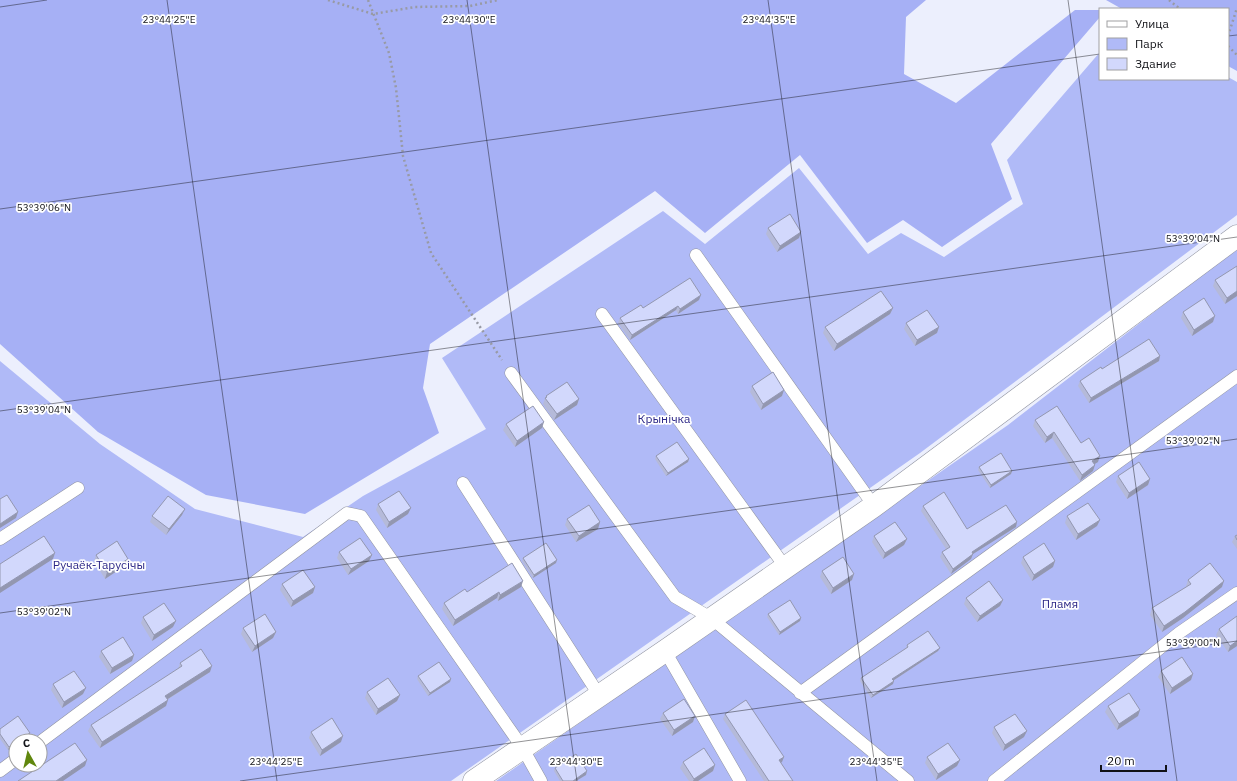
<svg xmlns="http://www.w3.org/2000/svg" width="1237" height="781" font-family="'IBM Plex Sans',sans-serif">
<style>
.green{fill:#b0baf7;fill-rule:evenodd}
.forest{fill:#a6b0f5}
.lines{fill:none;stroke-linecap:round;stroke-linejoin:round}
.lane-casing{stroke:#9295a2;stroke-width:13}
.street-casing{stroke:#9295a2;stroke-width:23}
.path{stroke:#989aa5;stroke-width:2.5;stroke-dasharray:2 3;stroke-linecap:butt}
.lane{stroke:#fff;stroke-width:12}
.street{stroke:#fff;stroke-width:22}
.wall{fill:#b5bad9}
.shaded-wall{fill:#9397b0}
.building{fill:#d2d8fc;stroke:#9397b0}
.ticks{fill:none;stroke:#111217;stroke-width:1;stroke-opacity:0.45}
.labels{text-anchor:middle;stroke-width:3.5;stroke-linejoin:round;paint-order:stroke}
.park-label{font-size:12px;fill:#2d2887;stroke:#fff}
.ticks-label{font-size:10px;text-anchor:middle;fill:#111217;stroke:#fff;stroke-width:3.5;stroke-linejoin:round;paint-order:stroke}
</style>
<rect width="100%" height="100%" fill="#eceffd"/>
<path class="green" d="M1100,52v27h128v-2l9,5v133l-317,238 -469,328h-451v-420l100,83 95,65 108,28 60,-41 123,-67 -44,-71 221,-147 42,33 94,-76 69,86 33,-21 43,24 79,-53 -16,-44zM16,741h24v24h-24z
M1237,248v533h-741l512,-356z"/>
<path class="forest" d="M0,0h926l-20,17 -2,57 52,29 119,-93h25v7l-109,127 21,55 -70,48 -39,-27 -36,23 -67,-88 -95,78 -50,-42 -225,153 -7,44 16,45 -134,81 -99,-19 -108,-63 -98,-88z
M1106,0h131v71l-9,-5v-57h-106z"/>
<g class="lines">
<g class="lane-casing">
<path id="lane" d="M696,255l178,251
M602,314l184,254
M511,373l164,224 36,21 197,163
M463,483l136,212
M0,539l78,-51
M665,651l75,130
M800,693l437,-317
M40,742l307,-229 14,3 161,231 19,34
M0,771l16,-12
M994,781l185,-148 58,-40"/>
</g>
<g class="street-casing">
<path id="street" d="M474,781l191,-130 209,-145 363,-270"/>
</g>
<path class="path" d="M328,0l45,14 42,-7 55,-1 28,-6
M368,0l21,53 7,35 7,68 28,97 71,107
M1169,0l11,9
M1228,36l9,-28
M1228,46l9,9"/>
<use href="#lane" class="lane"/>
<use href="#street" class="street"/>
</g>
<path class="wall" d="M768,228l33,4 -2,6 -22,14 -11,-18z
M1237,266v30l-12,8 -12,-18 2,-6z
M699,300l-21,14 -2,-4 -46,30 -12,-17 2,-5 23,-10z
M893,308l-3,6 -56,37 -11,-18 2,-6z
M1183,312l30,10 -21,14 -11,-18z
M906,323l33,4 -2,6 -22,13 -11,-17z
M1160,356l-1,5 -70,42 -11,-17 2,-5 22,-12z
M752,386l30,10 -21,14 -11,-18z
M546,396l33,3 -2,6 -23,15 -11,-16z
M1035,420l46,23 17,19 -4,2 -1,7 -13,10 -28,-43 -7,5 -12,-17z
M506,424l36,4 -27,19 -12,-17z
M656,456l33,3 -1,3 -22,14 -11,-17z
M979,467l33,4 -1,3 -21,14 -12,-18z
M1118,476l32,3 -2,6 -21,14 -11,-17z
M378,504l30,10 -21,14 -11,-18z
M923,506l44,23 49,-2 -43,27 -2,5 -20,15 -11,-17 2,-5 4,-3 -25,-38z
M182,515l-16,20 -16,-13 2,-6z
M1067,516l33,4 -3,6 -21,14 -11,-17z
M567,519l33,3 -2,7 -22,13 -11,-17z
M1237,535v14l-5,-7 3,-6z
M874,536l33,3 -3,6 -21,14 -11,-17z
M339,552l33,3 -3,6 -21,14 -11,-17z
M96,555l32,4 -2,6 -21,14 -11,-18z
M1023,557l32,4 -2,6 -21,14 -11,-18z
M523,558l33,5 -23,15 -11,-17z
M822,571l30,9 -21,14 -11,-17z
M1188,580l34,7 -39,31 -21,14 -12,-17 2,-7 34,-21v-1z
M282,584l33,3 -2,6 -22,14 -11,-17z
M521,587l-23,14 -1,-3 -44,28 -11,-17 2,-6 23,-11z
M966,598l37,2 -3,6 -23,16 -13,-18z
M768,614l33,4 -1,3 -21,14 -12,-18z
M143,617l30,10 -21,14 -11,-18z
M243,628l33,4 -3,6 -21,14 -11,-18z
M1219,629l18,17 -9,6 -12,-17z
M907,645l33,3 -2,3 -45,30v3l-22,14 -11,-17 1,-3 45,-30z
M101,651l33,4 -2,6 -22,13 -11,-17z
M180,663l30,9 -43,28 -1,6 -66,42 -12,-17 3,-6 87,-56z
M1161,671l32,3 -2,6 -21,14 -12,-17z
M418,676l33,3 -1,3 -22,14 -11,-17z
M53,684l30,10 -21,14 -11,-18z
M367,692l33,3 -3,6 -21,14 -11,-17z
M1108,706l32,4 -2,6 -21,14 -12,-18z
M663,713l32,3 -2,6 -21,14 -12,-17z
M725,714l59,43 -3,6 12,18h-29l-41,-62z
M994,727l30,10 -21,14 -11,-18z
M0,729l29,7 -13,5v4l-8,5 -8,-11z
M311,732l30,10 -21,14 -11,-18z
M927,757l33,3 -3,6 -21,14 -11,-17z
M683,762l32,3 -2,6 -15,10h-9l-9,-13z
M555,768l31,7 -10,6h-16l-6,-10z"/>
<path class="shaded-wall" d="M801,232l-2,6 -22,14 3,-6z
M1237,291v5l-12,8 2,-6z
M701,295l-2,5 -21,14 2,-5z
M678,306l-2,4 -46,30 2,-5z
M893,308l-3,6 -56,37 3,-7z
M1215,316l-2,6 -21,14 2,-6z
M939,327l-2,6 -22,13 2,-6z
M1160,356l-1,5 -70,42 2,-5z
M784,390l-2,6 -21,14 2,-6z
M579,399l-2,6 -23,15 3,-6z
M544,422l-2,6 -27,19 2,-6z
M1054,432l-2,6 -7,5 2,-6z
M1100,456l-2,6 -8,5 2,-6z
M689,459l-1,3 -22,14 2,-3z
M1095,465l-2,6 -13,10 2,-6z
M1012,471l-1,3 -21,14 1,-3z
M1150,479l-2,6 -21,14 2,-6z
M411,508l-3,6 -21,14 2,-6z
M185,509l-3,6 -16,20 3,-6z
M18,512l-2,6 -16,10v-4z
M1100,520l-3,6 -21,14 2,-6z
M600,522l-2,7 -22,13 3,-6z
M1017,522l-1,5 -43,27 -2,5 -20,15 2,-5 19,-17z
M907,539l-3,6 -21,14 2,-6z
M55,553l-2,6 -53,34v-5z
M372,555l-3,6 -21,14 3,-6z
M128,559l-2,6 -21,14 2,-7z
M557,560l-1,3 -23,15 1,-3z
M1055,561l-2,6 -21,14 2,-6z
M854,574l-2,6 -21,14 2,-6z
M523,581l-2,6 -23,14 2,-6z
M1224,581l-2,6 -39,31 -21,14 2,-6z
M315,587l-2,6 -22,14 2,-6z
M499,592l-2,6 -44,28 2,-6z
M1003,600l-3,6 -23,16 3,-6z
M801,618l-1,3 -21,14 1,-3z
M176,621l-3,6 -21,14 2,-6z
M276,632l-3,6 -21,14 3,-6z
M1237,641v5l-9,6 2,-6z
M940,648l-2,3 -47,31 1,-3z
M134,655l-2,6 -22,13 2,-6z
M212,666l-2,6 -47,30 2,-6z
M1193,674l-2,6 -21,14 2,-6z
M451,679l-1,3 -22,14 2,-3z
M894,681l-1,3 -22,14 2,-3z
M86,688l-3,6 -21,14 2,-6z
M400,695l-3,6 -21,14 2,-6z
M168,700l-2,6 -66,42 2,-6z
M1140,710l-2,6 -21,14 2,-6z
M695,716l-2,6 -21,14 2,-6z
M1027,731l-3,6 -21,14 2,-6z
M30,733l-1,3 -8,5h-3z
M343,736l-2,6 -21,14 2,-6z
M16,742v3l-8,5 1,-3z
M784,757l-2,5 -5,3 2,-5z
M87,760l-2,6 -22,15h-7z
M960,760l-3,6 -21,14 2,-6z
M715,765l-2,6 -15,10h-5l1,-2z
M587,771l-1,4 -10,6h-3z"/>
<path class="building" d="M790,214l11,18 -21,14 -12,-18z
M1237,266v25l-10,7 -12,-18z
M690,278l11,17 -21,14 -2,-3 -46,29 -12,-17 21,-13 2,3z
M881,291l12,17 -56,36 -12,-17z
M1204,298l11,18 -21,14 -11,-18z
M927,310l12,17 -22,13 -11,-17z
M1149,339l11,17 -69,42 -11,-17 21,-14 1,2z
M773,372l11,18 -21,14 -11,-18z
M567,382l12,17 -22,15 -12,-16 2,-1 -1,-1z
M533,406l11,16 -27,19 -11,-17z
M1057,406l24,37 8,-5 11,18 -8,5 3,4 -13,10 -28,-43 -7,5 -12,-17z
M677,442l12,17 -21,14 -12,-17z
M1001,453l11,18 -21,14 -12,-18z
M1139,462l11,17 -21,14 -11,-17z
M399,491l12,17 -22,14 -11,-18z
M944,492l23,37 39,-24 11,17 -45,30 1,2 -20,15 -11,-17 8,-5 -27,-41z
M7,495l11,17 -18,12v-25z
M168,496l17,13 -16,20 -17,-13z
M1088,503l12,17 -22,14 -11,-18z
M589,505l11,17 -21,14 -12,-17z
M895,522l12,17 -22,14 -11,-17z
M1237,535v5l-2,-4z
M44,536l11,17 -55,35v-24z
M360,538l12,17 -21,14 -12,-17z
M117,541l11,18 -21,13 -11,-17z
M546,543l11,17 -23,15 -11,-17z
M1044,543l11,18 -21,14 -11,-18z
M843,557l11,17 -21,14 -11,-17z
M512,563l11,18 -23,14 -1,-3 -44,28 -11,-17 21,-14 2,3z
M1210,563l14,18 -39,31 -21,14 -12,-18 39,-24 -3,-4z
M303,570l12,17 -22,14 -11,-17z
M989,581l14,19 -23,16 -14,-18z
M790,600l11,18 -21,14 -12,-18z
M164,603l12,18 -22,14 -11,-18z
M265,614l11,18 -21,14 -12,-18z
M1237,616v25l-7,5 -11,-17z
M928,631l12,17 -48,31 2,2 -21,14 -12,-17 47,-31 -1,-2z
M123,637l11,18 -22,13 -11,-17z
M201,649l11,17 -47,30 3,4 -66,42 -11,-17 91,-59 -2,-3z
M1182,657l11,17 -21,14 -11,-17z
M439,662l12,17 -21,14 -12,-17z
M74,671l12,17 -22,14 -11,-18z
M388,678l12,17 -22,14 -11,-17z
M1129,693l11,17 -21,14 -11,-18z
M684,699l11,17 -21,14 -11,-17z
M746,700l38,57 -5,3 14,21h-24l-44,-67z
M1015,714l12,17 -22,14 -11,-18z
M18,716l12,17 -12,8h-2v1l-7,5 -9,-13v-5z
M332,718l11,18 -21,14 -11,-18z
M75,743l12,17 -31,21h-38z
M948,743l12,17 -22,14 -11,-17z
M704,748l11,17 -21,14 -11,-17z
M576,754l11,17 -14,10h-10l-8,-13z"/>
<path class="ticks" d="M167,0l110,781M467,0l110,781M768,0l109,781M1068,0l109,781M0,7l47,-7M1228,36l9,-1M0,209l1100,-155M0,411l1237,-174M0,613l1237,-174M240,781l997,-140"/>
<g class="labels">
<g class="park-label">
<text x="664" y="423">Крынічка</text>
<text x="99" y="569">Ручаёк-Тарусічы</text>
<text x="1060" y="608">Пламя</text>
</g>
</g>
<g class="ticks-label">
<text x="169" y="23">23°44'25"E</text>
<text x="469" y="23">23°44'30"E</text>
<text x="769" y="23">23°44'35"E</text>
<text x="44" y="211">53°39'06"N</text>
<text x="1193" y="242">53°39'04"N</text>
<text x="44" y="413">53°39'04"N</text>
<text x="1193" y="444">53°39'02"N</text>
<text x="44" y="615">53°39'02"N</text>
<text x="1193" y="646">53°39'00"N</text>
<text x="276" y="765">23°44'25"E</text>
<text x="576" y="765">23°44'30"E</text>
<text x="876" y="765">23°44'35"E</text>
</g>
<rect x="1099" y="8" width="130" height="72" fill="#ffffff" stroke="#a0a0a2"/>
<rect x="1107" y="21" width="20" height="6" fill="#ffffff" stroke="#a0a0a2"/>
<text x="1135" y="28" font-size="12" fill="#111217">Улица</text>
<rect x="1107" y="38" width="20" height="12" fill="#b0baf7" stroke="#a0a0a2"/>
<text x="1135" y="48" font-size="12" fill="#111217">Парк</text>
<rect x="1107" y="58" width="20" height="12" fill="#d2d8fc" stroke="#a0a0a2"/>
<text x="1135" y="68" font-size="12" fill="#111217">Здание</text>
<g transform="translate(28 753) rotate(352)"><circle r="19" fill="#ffffff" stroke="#a0a0a2"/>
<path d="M0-3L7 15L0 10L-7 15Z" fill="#60870d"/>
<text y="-6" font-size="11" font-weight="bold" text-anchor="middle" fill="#111217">С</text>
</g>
<path d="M1101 765v6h65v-6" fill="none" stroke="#111217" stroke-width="2"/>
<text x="1107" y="765" font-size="12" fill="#111217" stroke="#ffffff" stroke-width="3" paint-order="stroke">20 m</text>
</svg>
